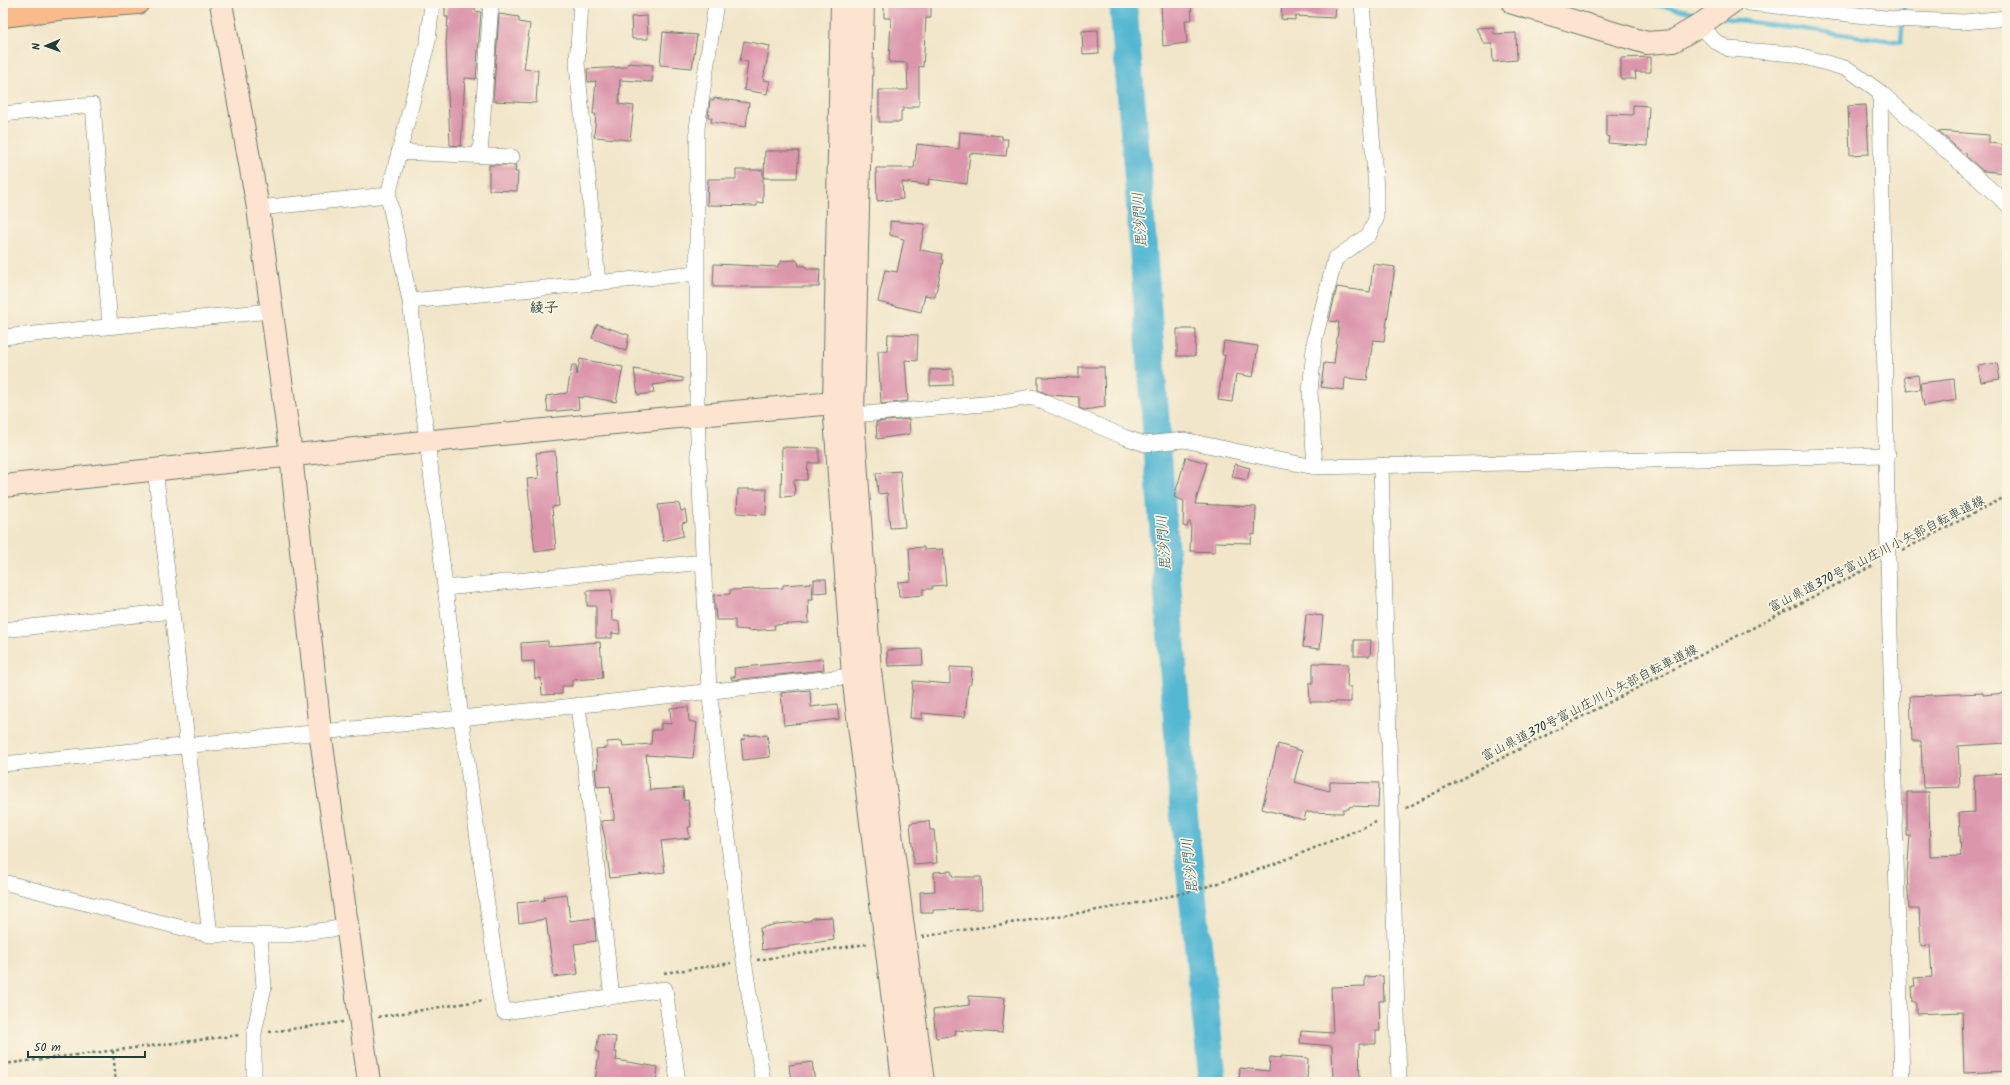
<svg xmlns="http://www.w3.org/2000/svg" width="2010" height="1085" font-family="Kalam,'Klee One',sans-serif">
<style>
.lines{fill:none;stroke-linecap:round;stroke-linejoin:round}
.stream{stroke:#54b8d3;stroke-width:4.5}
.river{stroke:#54b8d3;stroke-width:28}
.building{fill:#dc96ac}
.street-casing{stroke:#687868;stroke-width:16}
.secondary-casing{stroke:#687868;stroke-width:24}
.primary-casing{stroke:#687868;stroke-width:24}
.path{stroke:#687868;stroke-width:2.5;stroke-dasharray:3 3;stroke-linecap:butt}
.street{stroke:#fff;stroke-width:15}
.secondary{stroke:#fde4d1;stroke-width:22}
.primary{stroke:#fabb8c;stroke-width:22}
.labels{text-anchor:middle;stroke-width:3.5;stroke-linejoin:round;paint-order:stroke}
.street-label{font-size:13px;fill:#1f3d34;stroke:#fcf5e5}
.water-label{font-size:14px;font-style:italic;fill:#2c5c5c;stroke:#fcf5e5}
.neighbourhood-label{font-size:14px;font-weight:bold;fill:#1f3d34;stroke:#fcf5e5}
</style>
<rect width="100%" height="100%" fill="#fcf5e5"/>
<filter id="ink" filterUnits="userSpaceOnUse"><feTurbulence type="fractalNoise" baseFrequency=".025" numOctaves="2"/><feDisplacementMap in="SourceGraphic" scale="8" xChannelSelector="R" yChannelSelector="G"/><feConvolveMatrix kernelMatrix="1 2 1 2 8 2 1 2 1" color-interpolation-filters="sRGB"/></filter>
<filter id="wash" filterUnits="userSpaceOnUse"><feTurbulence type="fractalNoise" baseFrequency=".012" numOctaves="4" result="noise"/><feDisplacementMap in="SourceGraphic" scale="16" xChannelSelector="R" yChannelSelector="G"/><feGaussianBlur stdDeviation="0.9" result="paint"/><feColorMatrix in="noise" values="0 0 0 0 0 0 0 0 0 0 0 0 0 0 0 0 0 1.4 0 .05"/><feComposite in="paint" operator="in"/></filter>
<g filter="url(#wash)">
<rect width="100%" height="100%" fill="#f1e6c9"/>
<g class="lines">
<path class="stream" d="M1645,3l58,11
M1722,18l179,24 3,-39"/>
<path class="river" d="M1123,3l15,175 46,639 29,265"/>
</g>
<g id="blocks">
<path class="building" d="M445,3h30v8l6,1 -5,67 -11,-1 -4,68 -11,-1 -4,-103 2,-25h-3z
M884,3h47v15h-5l-3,49 -4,-1v40h-7l1,2h-10v3h-2v11h-22v-32h29l-1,-27 -18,-1 2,-44h-7z
M1161,3l30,1 1,16h-7l2,23 -24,3z
M1282,3h54l-1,15 -40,-2v4l-14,-1z
M499,14l20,3v5l11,2 -6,45 14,1 -2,33 -43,-2z
M647,16l1,23h-16l-1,-22z
M1493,27l1,7 22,-1 1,27 -24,2 -1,-18h-8l-8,-16z
M1098,30l1,23 -16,1 -1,-23z
M663,32l34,3 -5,33 -32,-3z
M744,41l26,5 -7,34 7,1 -3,13 -23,-4 4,-28 -8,-1z
M1651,57v15h-16l1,7h-15v-21z
M628,63l25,2 -1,17 -32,-2 -1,24 15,2 -4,34 -36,-3 2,-23h-3l3,-33 -8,1 -1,-13 40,-2z
M714,98l35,5 -3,24 -35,-5 1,-4 -4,-1 2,-17h4z
M1633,105l16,1 -2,40 -39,-3 1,-6 -3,-1v-22l27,1z
M1866,105l3,49 -19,1 -2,-49z
M1938,131l51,4v8l18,2v28l-24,-2 -17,-15 1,-3h-4z
M960,132l42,4v3h6l-2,17 -36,-3 -3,31 -38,-5 -1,6 -26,-3 1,17 -26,2 -1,-33h38l3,-24 42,5z
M765,151h34l-2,27h-33z
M489,165h27l-1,7h3l-1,19 -28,-1z
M736,170h27v33l-6,-1v4l-50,-1 1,-26h28z
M890,221l35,3 -5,26 22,4 -1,5 2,1 -8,37 -10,-2 -4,17 -43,-10 7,-32 12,2 7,-33 -14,-4z
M796,260l2,2 1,4h7v3h14l-1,18h-106l1,-23 64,3v-3h3v-3z
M1373,264l22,3 -11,74 -11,-1 -6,40 -22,-2 -1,12 -23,-3 3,-24 10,1 5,-42 -10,-1 8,-34 33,5z
M597,324l32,11 -3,16 -34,-13z
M1177,329h19l-1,27h-18z
M888,334l30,1 -1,26 -12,-1 3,41 -27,3 -3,-53h9z
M1224,341l34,5 -5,31 -17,-3 -4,28 -14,-2 7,-45h-3z
M580,359l43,8 -7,35 -32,-6 -1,2 -5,-1 1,12 -31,3 -2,-16 21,-3 5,-28h4l1,10z
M1997,363l3,16 -19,3 -3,-16z
M1079,367h25l1,40 -21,3 -5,-2v-11l-29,-2 -12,-5v-13l41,1z
M634,369l49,9v3l-30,4 1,8 -16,2z
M953,369v16l-23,1v-16z
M1918,375l2,14 -13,2 -3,-14z
M1954,379l2,21 -32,6 -4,-23z
M909,419l1,15 -33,5 -1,-17z
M782,447l37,1v15h-11l-1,17h-13l1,16 -14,1z
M555,451l4,55 -7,1 4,42 -21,3 -8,-73 12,-1 -3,-25z
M1186,457l21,6 -12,41 61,3 -1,28 -3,-1 -1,9 -36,-1v10l-25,-1 1,-28 -2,-1 -2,5 -4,-1 1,-25 -10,-4z
M1235,464l15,4 -3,12 -15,-3z
M900,471l5,56 -15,1 -3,-35 -9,1 -2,-21z
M738,489h29l-1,26 -29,-2z
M676,503l3,1 2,7 4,-1 2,12 -5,1 1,13 -20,5 -5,-36z
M924,547v3l19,-1 3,36 -14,1v3h-9v6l-24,2 -1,-15 13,-1 -2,-33z
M814,579h12l1,13 -13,1z
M812,583l1,17h-5l1,23 -35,2 1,4 -27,2v-1l-13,-1v-9h-19l-2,-25 16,-1v-4l53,-2v-3z
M611,590l1,31h7l1,13 -8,-1v5h-16v-32h-9v-15z
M1306,614l17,2 -3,33 -17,-2z
M1354,640h17l-1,16h-16z
M548,641v5l52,-4 3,36 -31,2v6h-10v8l-20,1 -1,-17 -6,1 -1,-18 -12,1 -1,-19z
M922,649l1,16 -35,1 -1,-16z
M823,659l1,11 -92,10 -1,-3h4l-1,-9z
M1313,663l35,1 -1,23h4v15h-41l-1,-19h4z
M950,667l22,1 -1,16 -3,2 -3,31 -43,-4v6l-12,-1 3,-37 37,3z
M810,690l1,17 26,-3 2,15 -55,6 -3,-32z
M1983,693v2l24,-2v50l-49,3 2,41 -37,1 -2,-47h-9l-2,-45z
M688,707l1,14 8,2 -4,35 -47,-3 4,35 33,-2 1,13 4,-1 3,27h-3l2,11 -29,3 4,31 -55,6 -5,-39 -4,-18 13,-1v-5l-4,-29 -13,1 -2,-18h3l-2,-20 11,-1v-6l15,-1 1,5 28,-2 1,-14h9v-7l10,1 -1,-16z
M758,735v1l9,-1 3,22 -27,3 -2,-20 4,-1 -1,-3z
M1278,744l24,7 -8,31 36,9v-9l49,1 -1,24 -25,-1 -4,1v2h-6v4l-37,-1 -2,8 -42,-11z
M2007,773v298l-43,2 -2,-61 -46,2v-12h-3l-1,-16h3l-1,-8 18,-1 -2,-32 -9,1 -2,-37h-10l-2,-34 3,-39h-3v-44h22l1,65 31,-1 -2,-43 16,-1 -1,-37z
M929,821l1,9h4l3,33 -23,2 -4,-42z
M951,871l2,6h28l1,32 -49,1v3h-12l-1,-21 15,-1 -1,-19z
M567,894l3,27 24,-3 2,23 -22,3 4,30 -24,3 -8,-58 -27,4 -2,-20 28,-3 -1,-3z
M832,917l2,23 -72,10 -2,-22 17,-4 32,-3 4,-3z
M1383,976l1,25h-5l1,30h-4v13h-17l1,38h-27l-1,-36 -32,-3 1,-12 32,2 -2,-46 34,-1v-9z
M969,996l36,2 -3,35 -47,-3 1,5 -20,3 -3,-28 36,-5z
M599,1034l17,3 -2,15h3l-1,8 42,7 -2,15h-61l4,-30h-3z
M1281,1056l27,2 -1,24h-68l1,-14 29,3 1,-14 11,1z
M812,1062l3,20h-24l-2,-17z"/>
</g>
</g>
<g filter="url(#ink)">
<use href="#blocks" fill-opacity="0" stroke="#687868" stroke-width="1"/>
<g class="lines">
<g class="street-casing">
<path id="street" d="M581,3l-4,60 21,219
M716,3l-19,125v287l12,276 35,270 19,121
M1749,3l144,16 71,3 43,-4
M1700,25l16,17 13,7 65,5 54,15 32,23 127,112
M1880,92l8,466 14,524
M3,114l90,-9 17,221
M399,152l113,5
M480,155l11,-152
M388,195l40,-154 4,-38
M258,208l130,-13 22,106 51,417 39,279 4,15 161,-23 13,93
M410,301l287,-28
M3,337l268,-26
M853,415l143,-12 36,-6 92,40 21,7 39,-4 79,17 52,10 573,-12
M1381,465l18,617
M1315,467l-5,-75 5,-54 20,-79 34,-24 7,-16v-30l-14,-186
M155,469l55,466
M445,588l259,-26
M3,630l169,-19
M578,705l34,292
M3,764l458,-46 392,-42
M3,882l207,53h78l59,-8
M254,1082v-49l10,-46 -4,-52"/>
</g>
<g class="secondary-casing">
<path id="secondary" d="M221,3l37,205 33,247 29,276 49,351
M842,3l-8,400 19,273 50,406
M863,3l-10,412 17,256 53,411
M1513,3l134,40 26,-2 27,-16 31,-22
M3,486c277,-30 554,-59 831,-83l12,7"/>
</g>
<g class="primary-casing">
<path id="primary" d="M3,16l55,-7 80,-6"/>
</g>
<path class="path" d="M1903,550l104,-54
M1406,808l468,-243
M922,937c81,-15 163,-22 244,-40 73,-16 142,-46 210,-75
M757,960l110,-16
M664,973l67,-10
M378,1017l107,-17
M269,1032l74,-10
M113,1051l3,31
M3,1064l237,-29"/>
<use href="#street" class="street"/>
<use href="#secondary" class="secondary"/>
<use href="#primary" class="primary"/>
</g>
</g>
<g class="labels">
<g class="street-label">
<text transform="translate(1876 553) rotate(-27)" y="5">富山県道370号富山庄川小矢部自転車道線</text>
<text transform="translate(1589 702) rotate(-27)" y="5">富山県道370号富山庄川小矢部自転車道線</text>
</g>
<g class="water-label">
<text transform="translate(1139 220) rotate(-94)" y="5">毘沙門川</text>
<text transform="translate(1163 543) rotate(-94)" y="5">毘沙門川</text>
<text transform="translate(1189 866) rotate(-96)" y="5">毘沙門川</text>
</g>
<g class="neighbourhood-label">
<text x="544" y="312">綾子</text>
</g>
</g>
<rect width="2010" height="1085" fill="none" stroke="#fcf5e5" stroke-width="16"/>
<g transform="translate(46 46) rotate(268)" stroke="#fcf5e5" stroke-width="3" paint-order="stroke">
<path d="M0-3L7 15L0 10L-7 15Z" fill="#1f3d34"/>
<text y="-6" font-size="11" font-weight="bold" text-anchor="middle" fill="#1f3d34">N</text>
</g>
<path d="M28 1051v6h117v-6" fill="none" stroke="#1f3d34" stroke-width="2"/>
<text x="34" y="1051" font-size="12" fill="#1f3d34" stroke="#fcf5e5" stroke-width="3" paint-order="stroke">50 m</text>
</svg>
